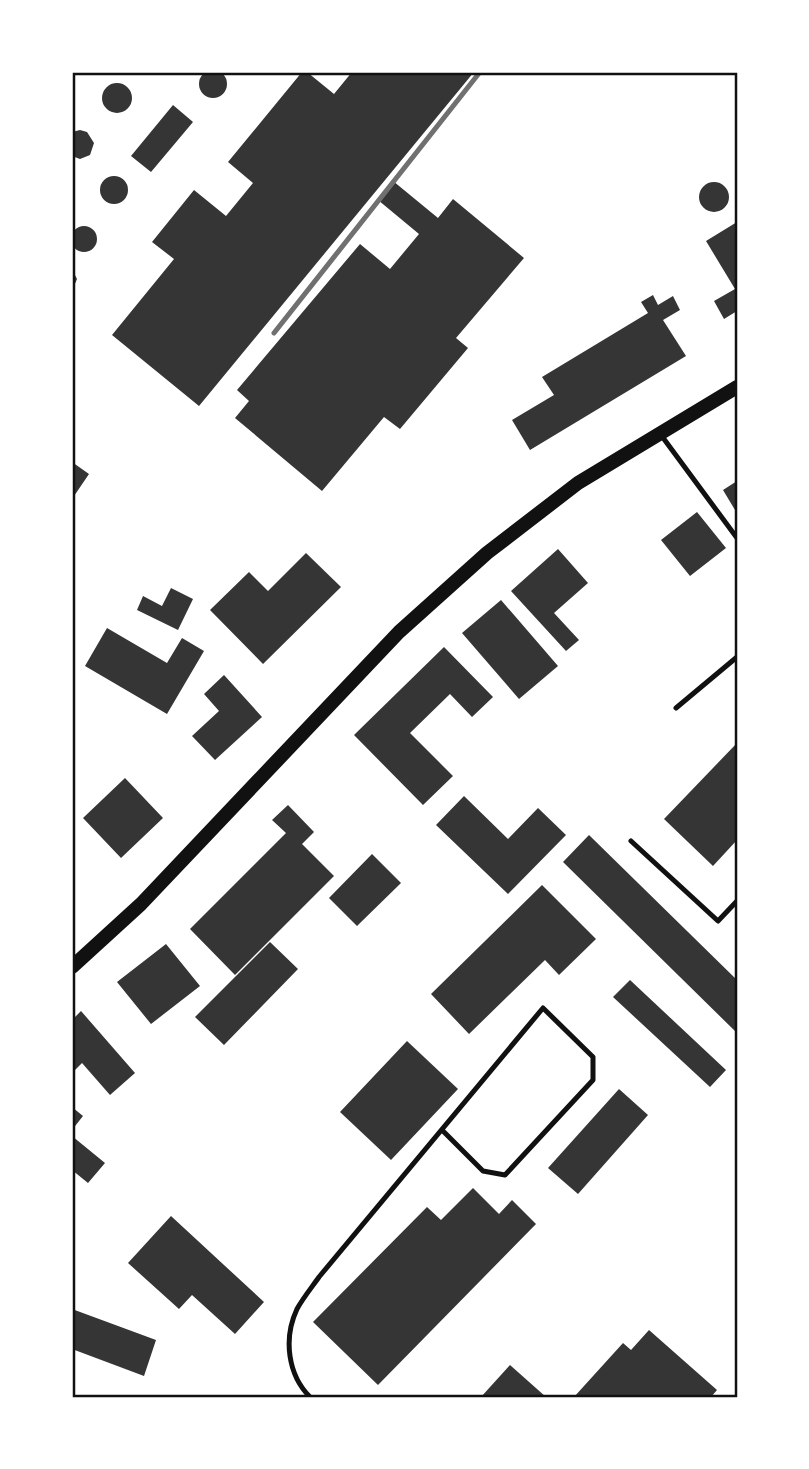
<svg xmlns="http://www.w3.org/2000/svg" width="809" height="1469" font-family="'PT Sans',sans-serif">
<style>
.building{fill:#353535}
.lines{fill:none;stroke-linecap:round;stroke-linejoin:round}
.service{stroke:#111;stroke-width:5}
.secondary{stroke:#111;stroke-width:14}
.rail{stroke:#707070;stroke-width:5}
.neatline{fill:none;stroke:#111;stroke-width:2.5}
</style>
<rect width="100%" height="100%" fill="#fff"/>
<path class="building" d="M199 84a14 14 0 1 1 28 0a14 14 0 1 1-28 0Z
M302,72h5l27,22 18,-22h122l-275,334 -87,-71 62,-76 -22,-17 42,-52 32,26 27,-33 -25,-21z
M102 98a15 15 0 1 1 30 0a15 15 0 1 1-30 0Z
M173,105l20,17 -42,50 -20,-16z
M80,130l7,2 7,11 -4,12 -10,4 -8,-3v-24z
M100 190a14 14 0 1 1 28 0a14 14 0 1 1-28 0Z
M393,181l45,37 15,-19 71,59 -68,80 12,10 -68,81 -16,-12 -62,74 -87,-73 14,-17 -12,-11 123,-146 30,25 29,-35 -41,-34z
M699 197a15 15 0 1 1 30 0a15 15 0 1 1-30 0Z
M737,222v89l-13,8 -10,-18 21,-12 -29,-48z
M71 239a13 13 0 1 1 26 0a13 13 0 1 1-26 0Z
M72,269l5,10 -5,12z
M653,295l5,10 15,-9 7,14 -17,10 23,36 -156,94 -18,-30 42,-25 -12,-18 106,-64 -7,-11z
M72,462l17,12 -17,25z
M737,481v27l-2,2 -12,-20z
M697,512l29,36 -36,28 -29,-36z
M558,549l30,34 -34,30 25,27 -13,11 -55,-60z
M306,553l35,34 -78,77 -53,-54 39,-38 19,19z
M171,588l22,11 -15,31 -41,-20 6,-14 19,10z
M501,600l57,66 -39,33 -57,-66z
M107,628l60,35 15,-25 22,13 -37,63 -82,-48z
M444,647l49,50 -21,20 -22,-23 -40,39 43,43 -30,29 -69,-70z
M224,675l38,42 -47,43 -23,-24 27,-25 -15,-17z
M737,743v97l-24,26 -49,-47z
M125,778l38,40 -42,40 -38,-40z
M464,796l44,43 30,-31 28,27 -58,59 -72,-69z
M288,805l26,27 -12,12 32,32 -99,99 -45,-46 96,-96 -14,-13z
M589,835l148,145v53l-174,-171z
M372,854l29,29 -44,43 -28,-28z
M542,885l54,54 -37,36 -14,-15 -76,74 -38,-40z
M270,942l28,27 -74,76 -29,-28z
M166,944l34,42 -49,38 -34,-42z
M630,980l96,90 -16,17 -97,-90z
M81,1011l54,62 -25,22 -28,-32 -10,10v-53z
M407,1041l51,48 -67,71 -51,-48z
M619,1089l29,26 -70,79 -30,-26z
M72,1107l11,9 -11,14z
M72,1136l33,27 -17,20 -16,-13z
M473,1188l26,26 13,-14 24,24 -158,161 -65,-63 114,-115 14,13z
M171,1216l93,86 -29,32 -43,-39 -13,14 -51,-46z
M72,1309l84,31 -12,36 -72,-27z
M649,1330l68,60 -6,7h-137l49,-54 8,7z
M510,1365l36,32h-65z"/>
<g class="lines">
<path class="service" d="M661,435l76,103
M676,708l61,-51
M631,841l87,80 19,-20
M310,1397c-22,-22 -27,-58 -13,-88 6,-11 15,-22 22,-32l224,-269 50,49v23l-88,95 -22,-4 -41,-41"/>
<path class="secondary" d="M72,967l69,-63 258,-272 88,-79 91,-70 159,-96"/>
<path class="rail" d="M274,333l206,-261"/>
</g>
<rect width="809" height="1469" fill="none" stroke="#ffffff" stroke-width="147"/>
<rect x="74" y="74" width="662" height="1322" class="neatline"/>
</svg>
